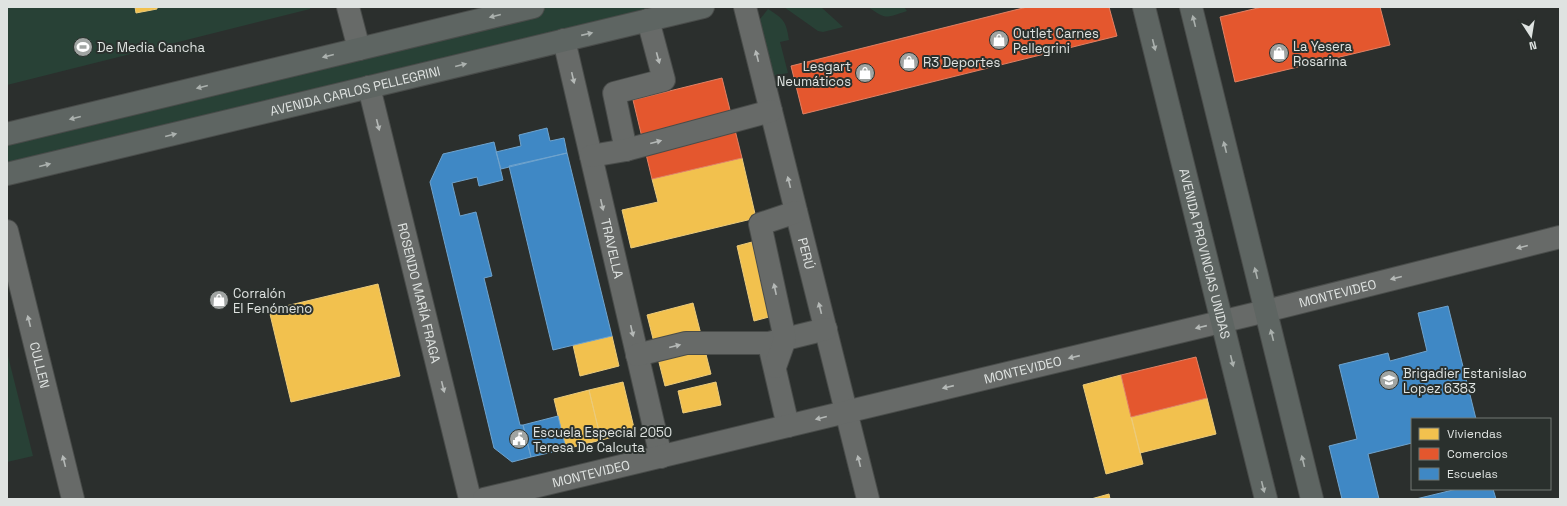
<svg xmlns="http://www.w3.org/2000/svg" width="1567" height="506" font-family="'Space Grotesk',sans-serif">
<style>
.green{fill:#284136}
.homes{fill:#f2c14e;stroke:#eccb7a}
.shops{fill:#e4572e;stroke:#e28164}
.schools{fill:#3f88c5;stroke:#6fa3cd}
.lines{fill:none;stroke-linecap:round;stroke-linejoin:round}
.minor-casing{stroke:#494c4a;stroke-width:24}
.major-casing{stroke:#494c4a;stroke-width:24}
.minor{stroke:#676a68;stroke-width:22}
.major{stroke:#5e6562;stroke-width:22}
.oneway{fill:#abb1ae}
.oneway2{fill:#b5b9b7}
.labels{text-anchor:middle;stroke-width:4;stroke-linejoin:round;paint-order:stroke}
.poi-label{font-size:13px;fill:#dfe3e1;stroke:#2a302d;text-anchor:start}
.street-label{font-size:13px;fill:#dfe3e1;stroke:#2a302d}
</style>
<rect width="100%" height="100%" fill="#2b2f2d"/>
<path class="green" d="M7,7h303v2l-303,76z
M533,7h170l-696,167v-40z
M784,7h37l22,20 -20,5 -5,-1z
M868,7h36l3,4c-22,7 -20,9 -39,-4z
M768,9c16,10 18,12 21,31l-9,2 8,31 -21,4 -10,-54z
M7,352l26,104 -26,6z"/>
<path class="homes" d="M135,7h22v2l-21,4z
M742,158l14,60 -125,30 -9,-38 36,-8 -6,-23z
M752,242l17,75 -15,4 -17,-75z
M378,284l22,92 -109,26 -22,-92z
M693,303l18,71 -46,12 -18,-71z
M612,336l7,30 -39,10 -7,-31z
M1121,375l22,89 -37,10 -23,-89z
M623,382l12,50 -34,8 -12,-50z
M716,382l5,23 -38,8 -5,-22z
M589,390l12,50 -35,9 -12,-50z
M1207,398l9,36 -76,19 -9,-36z
M1109,494l1,5h-19z"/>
<path class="shops" d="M1027,7h82l8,29 -314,78 -12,-48z
M1262,7h118l10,38 -155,37 -15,-65z
M722,78l20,80 -90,21 -19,-79z
M1196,357l11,41 -76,19 -10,-42z"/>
<path class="schools" d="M547,128l3,13 14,-3 3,15 -66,16 -5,-17 25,-6 -2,-11z
M494,142l9,38 -24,6 -2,-9 -25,6 8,33 16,-4 16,64 -8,2 36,147h3l8,32 -19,5 -18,-14 -64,-266 13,-28z
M567,153l45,183 -59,14 -44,-184z
M1448,306l28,113h-64v24l-44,11 11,45h-37l-13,-53 28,-7 -18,-74 49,-12 2,8 37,-10 -9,-38z
M558,416l8,33 -35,8 -8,-32z
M1457,489h36l3,10h-80z"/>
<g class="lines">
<g class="minor-casing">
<g id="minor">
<path d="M348,7l11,42"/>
<path id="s1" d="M745,7l123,492"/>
<path id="s2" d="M564,40l97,417"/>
<path id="s3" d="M369,87l101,412"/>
<path d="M626,150l-12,-57 50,-13 -16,-60"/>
<path d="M591,156l35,-6 145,-39"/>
<path id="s4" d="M7,231l66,268"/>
<path d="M771,353l17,73"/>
<path d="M637,355l49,-12h83l57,-14"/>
<path d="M775,367l10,-28 -25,-115 36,-12"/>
<path id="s5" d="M484,499l782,-188 294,-74"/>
</g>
</g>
<g class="major-casing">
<g id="major">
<path id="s6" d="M1144,7l122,492"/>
<path d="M1191,7l121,492"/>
<path d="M7,134l526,-127"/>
<path id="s7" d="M7,174l696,-167"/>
</g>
</g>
<use href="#minor" class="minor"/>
<use href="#major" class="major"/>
</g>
<defs><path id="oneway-solid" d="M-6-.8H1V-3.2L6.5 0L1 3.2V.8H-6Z"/></defs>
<g class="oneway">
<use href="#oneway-solid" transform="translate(495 16) rotate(166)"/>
<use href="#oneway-solid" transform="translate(1194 21) rotate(-104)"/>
<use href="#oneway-solid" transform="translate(587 34) rotate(-13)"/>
<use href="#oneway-solid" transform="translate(1154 45) rotate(76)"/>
<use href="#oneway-solid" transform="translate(328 56) rotate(166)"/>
<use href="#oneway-solid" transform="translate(461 65) rotate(-14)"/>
<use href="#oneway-solid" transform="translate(202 87) rotate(166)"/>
<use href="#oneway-solid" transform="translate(75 118) rotate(166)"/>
<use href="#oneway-solid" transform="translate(171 135) rotate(-14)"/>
<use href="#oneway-solid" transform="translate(1225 147) rotate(-104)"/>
<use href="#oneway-solid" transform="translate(45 165) rotate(-14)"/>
<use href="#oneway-solid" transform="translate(1256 273) rotate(-104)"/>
<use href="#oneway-solid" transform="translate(1272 335) rotate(-104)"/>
<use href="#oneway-solid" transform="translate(1232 361) rotate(76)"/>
<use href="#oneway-solid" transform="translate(1303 461) rotate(-104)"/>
<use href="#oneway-solid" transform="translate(1263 487) rotate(76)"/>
</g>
<g class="oneway2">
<use href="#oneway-solid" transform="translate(757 56) rotate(-104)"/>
<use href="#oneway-solid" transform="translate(658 58) rotate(75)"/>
<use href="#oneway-solid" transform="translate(573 78) rotate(77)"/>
<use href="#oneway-solid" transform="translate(378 125) rotate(76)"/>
<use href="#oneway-solid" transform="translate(656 142) rotate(-15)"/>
<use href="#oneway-solid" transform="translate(789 182) rotate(-104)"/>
<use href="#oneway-solid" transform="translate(602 205) rotate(77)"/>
<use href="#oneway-solid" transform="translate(1522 247) rotate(166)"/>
<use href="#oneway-solid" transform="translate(1396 278) rotate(166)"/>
<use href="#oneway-solid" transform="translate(775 289) rotate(-102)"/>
<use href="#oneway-solid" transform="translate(820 308) rotate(-104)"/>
<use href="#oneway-solid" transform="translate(29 321) rotate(-104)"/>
<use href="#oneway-solid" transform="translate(1201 327) rotate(167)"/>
<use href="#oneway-solid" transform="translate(632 331) rotate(77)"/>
<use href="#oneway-solid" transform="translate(675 346) rotate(-14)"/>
<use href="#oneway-solid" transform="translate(1074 357) rotate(167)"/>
<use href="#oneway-solid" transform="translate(443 387) rotate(76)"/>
<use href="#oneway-solid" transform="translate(948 387) rotate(167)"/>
<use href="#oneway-solid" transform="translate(821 418) rotate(166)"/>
<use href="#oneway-solid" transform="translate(64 461) rotate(-104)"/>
<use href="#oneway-solid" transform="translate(859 461) rotate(-104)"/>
</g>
<defs>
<g id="shop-disc" transform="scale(1)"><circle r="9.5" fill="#a0a4a2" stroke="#2a302d"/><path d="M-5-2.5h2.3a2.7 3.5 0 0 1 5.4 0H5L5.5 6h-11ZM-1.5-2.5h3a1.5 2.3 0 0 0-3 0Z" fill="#fff"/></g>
<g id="stadium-disc" transform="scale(1)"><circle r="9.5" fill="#a0a4a2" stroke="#2a302d"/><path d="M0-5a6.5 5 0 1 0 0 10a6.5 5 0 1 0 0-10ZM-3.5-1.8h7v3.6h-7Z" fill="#fff"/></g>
<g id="school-disc" transform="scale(1)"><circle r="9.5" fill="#a0a4a2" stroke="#2a302d"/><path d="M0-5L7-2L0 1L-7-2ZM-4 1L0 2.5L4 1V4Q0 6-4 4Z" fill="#fff"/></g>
<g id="civic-disc" transform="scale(1)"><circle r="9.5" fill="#a0a4a2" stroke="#2a302d"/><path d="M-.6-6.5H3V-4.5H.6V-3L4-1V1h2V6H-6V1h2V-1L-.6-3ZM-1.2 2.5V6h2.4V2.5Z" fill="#fff"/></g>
</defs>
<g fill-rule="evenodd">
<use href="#shop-disc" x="999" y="40"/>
<use href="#stadium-disc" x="83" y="47"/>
<use href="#shop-disc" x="1279" y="53"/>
<use href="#shop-disc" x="909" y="62"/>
<use href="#shop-disc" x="865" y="73"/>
<use href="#shop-disc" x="219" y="300"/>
<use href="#school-disc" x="1389" y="380"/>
<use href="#civic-disc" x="519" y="439"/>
</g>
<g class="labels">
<g class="poi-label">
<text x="1013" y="38">Outlet Carnes<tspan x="1013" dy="15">Pellegrini</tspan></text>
<text x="1293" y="51">La Yesera<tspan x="1293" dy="15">Rosarina</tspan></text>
<text x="97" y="52">De Media Cancha</text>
<text x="923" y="67">R3 Deportes</text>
<text x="851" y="71" text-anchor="end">Lesgart<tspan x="851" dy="15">Neumáticos</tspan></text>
<text x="233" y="298">Corralón<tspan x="233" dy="15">El Fenómeno</tspan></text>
<text x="1403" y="378">Brigadier Estanislao<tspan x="1403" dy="15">Lopez 6383</tspan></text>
<text x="533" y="437">Escuela Especial 2050<tspan x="533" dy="15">Teresa De Calcuta</tspan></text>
</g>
<g class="street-label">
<text dy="5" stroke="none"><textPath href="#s7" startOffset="358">AVENIDA CARLOS PELLEGRINI</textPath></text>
<text dy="5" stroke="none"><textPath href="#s2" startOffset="214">TRAVELLA</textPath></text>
<text dy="5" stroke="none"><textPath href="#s1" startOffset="254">PERÚ</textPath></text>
<text dy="5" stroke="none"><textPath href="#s6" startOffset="254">AVENIDA PROVINCIAS UNIDAS</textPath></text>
<text dy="5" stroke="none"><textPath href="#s3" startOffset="212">ROSENDO MARÍA FRAGA</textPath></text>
<text dy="5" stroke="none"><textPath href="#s5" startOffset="878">MONTEVIDEO</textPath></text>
<text dy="5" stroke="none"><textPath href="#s4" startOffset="138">CULLEN</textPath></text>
<text dy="5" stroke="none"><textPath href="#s5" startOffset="554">MONTEVIDEO</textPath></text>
<text dy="5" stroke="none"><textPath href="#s5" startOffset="110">MONTEVIDEO</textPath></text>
</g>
</g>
<rect width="1567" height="506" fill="none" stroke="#dfe3e1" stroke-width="16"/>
<rect x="1411" y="418" width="140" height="72" fill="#2a302d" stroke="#727875"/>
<rect x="1419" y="428" width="20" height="12" fill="#f2c14e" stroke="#727875"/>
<text x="1447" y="438" font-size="12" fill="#dfe3e1">Viviendas</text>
<rect x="1419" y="448" width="20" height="12" fill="#e4572e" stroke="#727875"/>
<text x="1447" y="458" font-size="12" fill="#dfe3e1">Comercios</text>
<rect x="1419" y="468" width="20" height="12" fill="#3f88c5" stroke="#727875"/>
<text x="1447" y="478" font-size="12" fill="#dfe3e1">Escuelas</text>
<g transform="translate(1531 36) rotate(168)" stroke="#2a302d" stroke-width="3" paint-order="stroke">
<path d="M0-3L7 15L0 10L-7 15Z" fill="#dfe3e1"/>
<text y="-6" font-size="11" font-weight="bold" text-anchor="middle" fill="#dfe3e1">N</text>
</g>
</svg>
